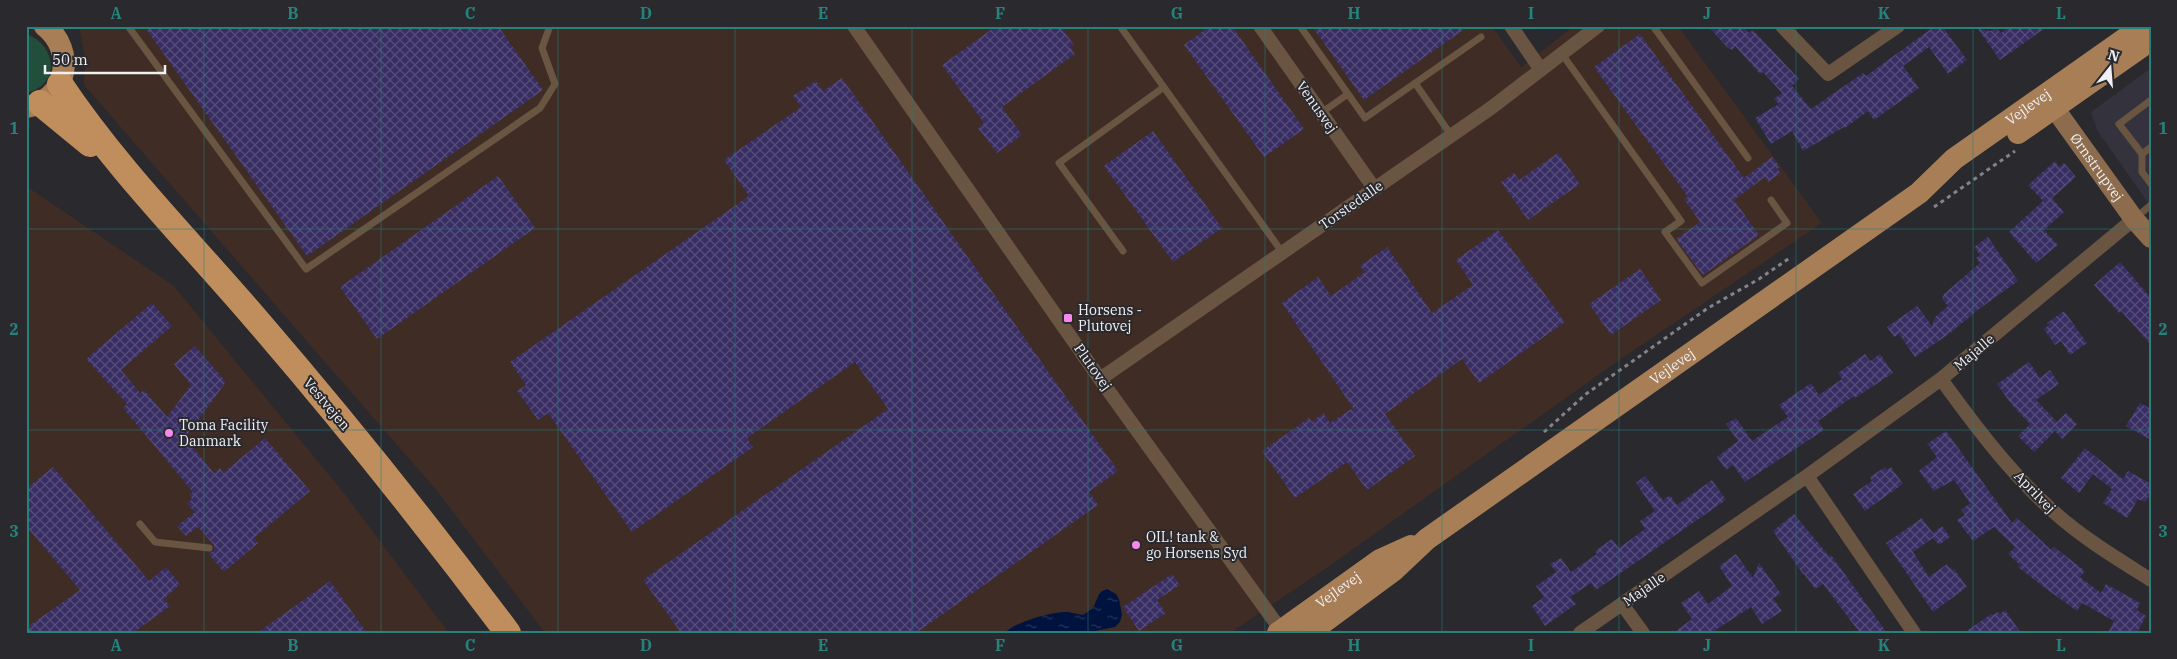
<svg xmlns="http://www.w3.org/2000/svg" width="2177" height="659" font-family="'IBM Plex Serif',serif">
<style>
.built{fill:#33323d}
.industrial{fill:#3e2c25}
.green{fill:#224e3c}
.water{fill:url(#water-ripples)}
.building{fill:url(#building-cross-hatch)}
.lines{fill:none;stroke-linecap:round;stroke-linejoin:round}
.path{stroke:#848488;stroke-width:3;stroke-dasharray:4 4;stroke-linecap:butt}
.lane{stroke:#695541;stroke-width:7}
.street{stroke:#695541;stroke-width:14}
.secondary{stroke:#8c6c4d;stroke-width:20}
.primary{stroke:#a77e56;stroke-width:22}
.highway{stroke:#c08e5d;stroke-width:26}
.grid{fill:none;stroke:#26827b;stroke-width:1;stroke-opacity:0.55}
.poi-dot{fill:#f589ee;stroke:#29292e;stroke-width:2}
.labels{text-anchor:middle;stroke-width:4;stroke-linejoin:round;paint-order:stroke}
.street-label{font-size:14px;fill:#f0f0f3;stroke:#29292e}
.poi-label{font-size:14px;fill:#f0f0f3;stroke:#29292e;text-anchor:start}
.neatline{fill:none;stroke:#26827b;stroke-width:2}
.grid-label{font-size:16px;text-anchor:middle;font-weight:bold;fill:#26827b}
</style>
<defs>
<pattern id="water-ripples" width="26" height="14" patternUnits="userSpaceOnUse" patternTransform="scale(1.25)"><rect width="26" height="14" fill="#00133e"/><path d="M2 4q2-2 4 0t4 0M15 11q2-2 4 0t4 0" fill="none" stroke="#26365a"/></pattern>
<pattern id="building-cross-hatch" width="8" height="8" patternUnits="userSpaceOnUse" patternTransform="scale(1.25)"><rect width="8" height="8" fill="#392e63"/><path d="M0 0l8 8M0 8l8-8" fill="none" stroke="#564d7a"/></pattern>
</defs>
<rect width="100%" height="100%" fill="#29292e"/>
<path class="built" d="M2151,68v139l-54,-77 -6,-18z"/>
<path class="industrial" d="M79,26h1413l29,41 53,-41h104l144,197 -204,138 -290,206 -98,66h-685l-108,-142 -353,-406 1,-25z
M26,186l148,100 174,212 101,135h-423z"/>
<path class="green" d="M26,34c31,11 35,51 0,59z"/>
<path class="water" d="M1107,589l9,5 3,5 3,16 -2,7 -5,5 -30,6h-80c9,-11 49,-22 63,-21 5,1 10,2 15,3l10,-7 7,-16z"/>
<path class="building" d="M144,26h354l45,64 -236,166z
M996,26h64l14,19 -4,2 5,7 -73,53 20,28 -25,18 -19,-25 6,-5 -42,-58z
M1210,26h22l72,103 -40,28 -80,-112z
M1312,26h157l-105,74z
M1708,26h35l6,7 4,-3 46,49 -7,7 19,23 52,-36 3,3 69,-50h7l25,34 -19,14 -19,-27 -26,19 16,22 -45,32 -6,-9 -23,17 -1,-1 -41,24 -11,-20 -21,13 -16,-26 24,-14 -5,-5 8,-6 -19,-21 -3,2 -25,-28 -3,4 -5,-3z
M2010,26h38l-48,34 -22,-31 13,2 5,-4 5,6z
M1640,34l104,144 28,-21 8,10 -3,2 4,4 -13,9 -3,-5 -31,23 25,35 -56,40 -27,-36 24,-17 -16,-23 4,-2 -94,-130z
M842,78l276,393 -29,21 9,13 -182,128h-235l-38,-53 245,-171 -33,-47 -108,76 6,9 -121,85 -84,-119 -10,7 -21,-29 9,-6 -16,-23 239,-166 -25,-36 77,-53 -8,-11 23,-15 7,10z
M1153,131l69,97 -49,34 -69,-96z
M1558,153l22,31 -52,36 -27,-38 13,-9 5,7z
M2055,161l4,6 5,-4 12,14 -24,21 12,14 -20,18 14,15 -22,18 -27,-31 34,-31 -15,-16z
M498,176l37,52 -158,111 -37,-52z
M1498,230l67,92 -86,61 -17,-24 -77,55 30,42 -48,34 -20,-28 -52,36 -33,-47 47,-33 3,4 11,-9 7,10 23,-15 -71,-105 36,-26 13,19 34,-24 -5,-6 27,-19 45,66 41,-28 -17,-25z
M1988,237l30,44 -39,28 -30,25 -34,23 -16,-23 -5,3 -7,-10 30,-21 15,20 3,-9 13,-11 -6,-7 2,-5 36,-31 -4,-5 4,-3 -6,-8z
M2120,262l31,36v47l-30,-34 -2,2 -25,-28z
M1640,269l21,31 -50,35 -22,-31z
M152,303l20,23 -51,44 19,23 4,-3 23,27 24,-32 -17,-21 21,-18 31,36 -41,56 29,35 6,-5 3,5 42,-35 45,53 -56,47 4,5 -34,29 -16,-19 6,-2v-6l-16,-18 -12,9 -9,-10 18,-14 -8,-8 5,-5 -3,-4 4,-3 -70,-84 4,-4 -41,-45z
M2064,311l23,32 -17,12 -9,-14 -6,4 -11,-16 5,-4 -2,-2z
M1865,354l5,7 10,-7 13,19 -38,25 -1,-2 -36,25 6,9 -79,52 -12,-17 -7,5 -9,-13 21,-16 -12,-17 10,-6 16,23 36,-24 -9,-12 32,-22 8,12 23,-16 -4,-6z
M2029,362l11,16 10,-8 9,14 -23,16 21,22 9,-9 11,11 -15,15 -7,-8 -21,21 -16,-16 12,-12 -18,-19 -15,-21z
M2140,403l11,6v31l-25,-14z
M1946,431l66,92 5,-5 34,32 3,-3 31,24 -5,6 21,16 5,-9 34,19 -3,7 9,6 -9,17h-29l6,-12 -32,-18 -5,8 -32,-23 -27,-21 2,-2 -12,-11 7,-7 -21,-20 -21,14 -16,-21 8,-5 -4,-5 9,-7 -16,-23 -20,11 -15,-20 18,-14 -10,-13z
M2085,448l38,31 5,-8 23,13v9l-6,9 -7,-3 -11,19 -24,-15 9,-14 -19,-15 -14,19 -18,-15z
M53,467l96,114 17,-14 14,17 -16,15 6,7 -37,27h-107v-5l54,-38 -54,-64v-37z
M1885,467l2,3 4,-3 12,17 -38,27 -12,-17 19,-13 -2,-4z
M1645,476l18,24 7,-5 7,10 35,-25 14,20 -130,90 -5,-7 -21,14 6,7 -31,22 -13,-20 12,-9 -8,-11 20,-14 -6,-8 11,-6 10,14 26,-18 -2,-3 17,-12 7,9 26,-19 -5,-8 15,-10 -19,-28z
M1794,514l35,42 2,-1 56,78h-27l-37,-49 -8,5 -11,-15h-1l-30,-43z
M1922,518l11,15 9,-7 8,11 -11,8 -6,-7 -20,14 16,25 18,-13 5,6 2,-1 13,18 -34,25 -47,-69z
M1736,554l17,24 6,-15 22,31 -8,4 9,13 -20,13 -11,-17 -40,26h-38l19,-14 -11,-16 18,-12 9,13 24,-18 -13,-20z
M1172,574l8,11 -23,15 9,13 -27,18 -16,-24z
M330,581l37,52h-110z
M2005,610l16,23h-57l27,-19 2,1 5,-3 2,2z"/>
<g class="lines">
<path class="path" d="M1934,207l81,-56
M1544,432l42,-38 122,-86 51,-29 32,-22"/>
<path class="lane" d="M128,26l178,243 234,-161 15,-24 -13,-36 8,-22
M1120,26l162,226
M1300,26l65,92 116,-81
M1653,26l95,132
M1562,54l119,167 -16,11 37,51 85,-60 -16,-23
M1415,83l36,52
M2151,100l-32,24 23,30v18l9,12
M1321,113l27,-19
M2142,154l9,-7
M2134,219l17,-14
M1123,251l-64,-88 105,-76
M140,524l15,18 54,6"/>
<path class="street" d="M854,26l246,353 183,254
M1260,26l114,162
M1511,26l30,44
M1782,26l46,48 70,-48
M1100,379l391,-271 107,-82
M1941,379c34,47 70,95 113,133 30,27 64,47 97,68
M1807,476l107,157
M1622,604l21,29
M1580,633l227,-157 134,-97 193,-160"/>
<path class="secondary" id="s1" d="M2045,95l89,124 17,19"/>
<g class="primary">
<path d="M26,107c42,-6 50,-57 19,-81"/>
<path d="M2018,133l133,-93"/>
<path id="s2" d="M1278,633l102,-73 31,-14"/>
<path id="s3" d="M1309,633l84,-62 34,-32 492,-346 35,-34 189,-133"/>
</g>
<path class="highway" d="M60,84c56,84 129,157 195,234 88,102 172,207 253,315
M40,103l50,41"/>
</g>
<path class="grid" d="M204,26v607M381,26v607M558,26v607M735,26v607M912,26v607M1088,26v607M1265,26v607M1442,26v607M1619,26v607M1796,26v607M1973,26v607M26,229h2125M26,430h2125"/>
<g class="poi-dot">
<rect x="1063" y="313" width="10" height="10" rx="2.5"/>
<circle cx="169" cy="433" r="5"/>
<circle cx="1136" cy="545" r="5"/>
</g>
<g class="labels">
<g class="street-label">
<text transform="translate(1317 107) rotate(55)" y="5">Venusvej</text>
<text dy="5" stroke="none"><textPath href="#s3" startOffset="892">Vejlevej</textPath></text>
<text dy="5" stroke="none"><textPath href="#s1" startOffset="89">Ørnstrupvej</textPath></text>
<text transform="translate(1351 205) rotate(-35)" y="5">Torstedalle</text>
<text transform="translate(1974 352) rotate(-40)" y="5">Majalle</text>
<text dy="5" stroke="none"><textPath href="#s3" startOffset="451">Vejlevej</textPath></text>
<text transform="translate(1093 367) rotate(55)" y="5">Plutovej</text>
<text transform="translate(327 404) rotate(50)" y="5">Vestvejen</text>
<text transform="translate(2035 492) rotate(46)" y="5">Aprilvej</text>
<text transform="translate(1644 589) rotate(-35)" y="5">Majalle</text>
<text dy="5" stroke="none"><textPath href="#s2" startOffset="74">Vejlevej</textPath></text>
</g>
<g class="poi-label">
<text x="1078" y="315">Horsens -<tspan x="1078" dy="16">Plutovej</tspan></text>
<text x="179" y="430">Toma Facility<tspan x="179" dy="16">Danmark</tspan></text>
<text x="1146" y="542">OIL! tank &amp;<tspan x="1146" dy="16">go Horsens Syd</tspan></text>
</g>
</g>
<rect width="2177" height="659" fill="none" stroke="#29292e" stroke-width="55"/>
<g transform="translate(2110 68) rotate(17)" stroke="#29292e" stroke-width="4" paint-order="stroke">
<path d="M0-4L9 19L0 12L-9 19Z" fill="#f0f0f3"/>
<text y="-8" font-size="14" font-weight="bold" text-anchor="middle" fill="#f0f0f3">N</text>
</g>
<path d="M45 65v8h120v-8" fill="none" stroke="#f0f0f3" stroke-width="2.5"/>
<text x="52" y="65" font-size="15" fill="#f0f0f3" stroke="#29292e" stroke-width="4" paint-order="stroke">50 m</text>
<rect x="28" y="28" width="2122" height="604" class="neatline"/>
<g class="grid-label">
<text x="116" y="19">A</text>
<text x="293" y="19">B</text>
<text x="470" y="19">C</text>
<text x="646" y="19">D</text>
<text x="823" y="19">E</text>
<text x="1000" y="19">F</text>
<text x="1177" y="19">G</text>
<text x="1354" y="19">H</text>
<text x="1531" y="19">I</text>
<text x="1707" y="19">J</text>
<text x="1884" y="19">K</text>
<text x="2061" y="19">L</text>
<text x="14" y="134">1</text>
<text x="2163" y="134">1</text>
<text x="14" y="335">2</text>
<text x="2163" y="335">2</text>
<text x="14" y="537">3</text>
<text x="2163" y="537">3</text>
<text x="116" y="651">A</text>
<text x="293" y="651">B</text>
<text x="470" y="651">C</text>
<text x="646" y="651">D</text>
<text x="823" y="651">E</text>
<text x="1000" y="651">F</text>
<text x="1177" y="651">G</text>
<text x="1354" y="651">H</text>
<text x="1531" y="651">I</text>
<text x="1707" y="651">J</text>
<text x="1884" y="651">K</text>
<text x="2061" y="651">L</text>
</g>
</svg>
